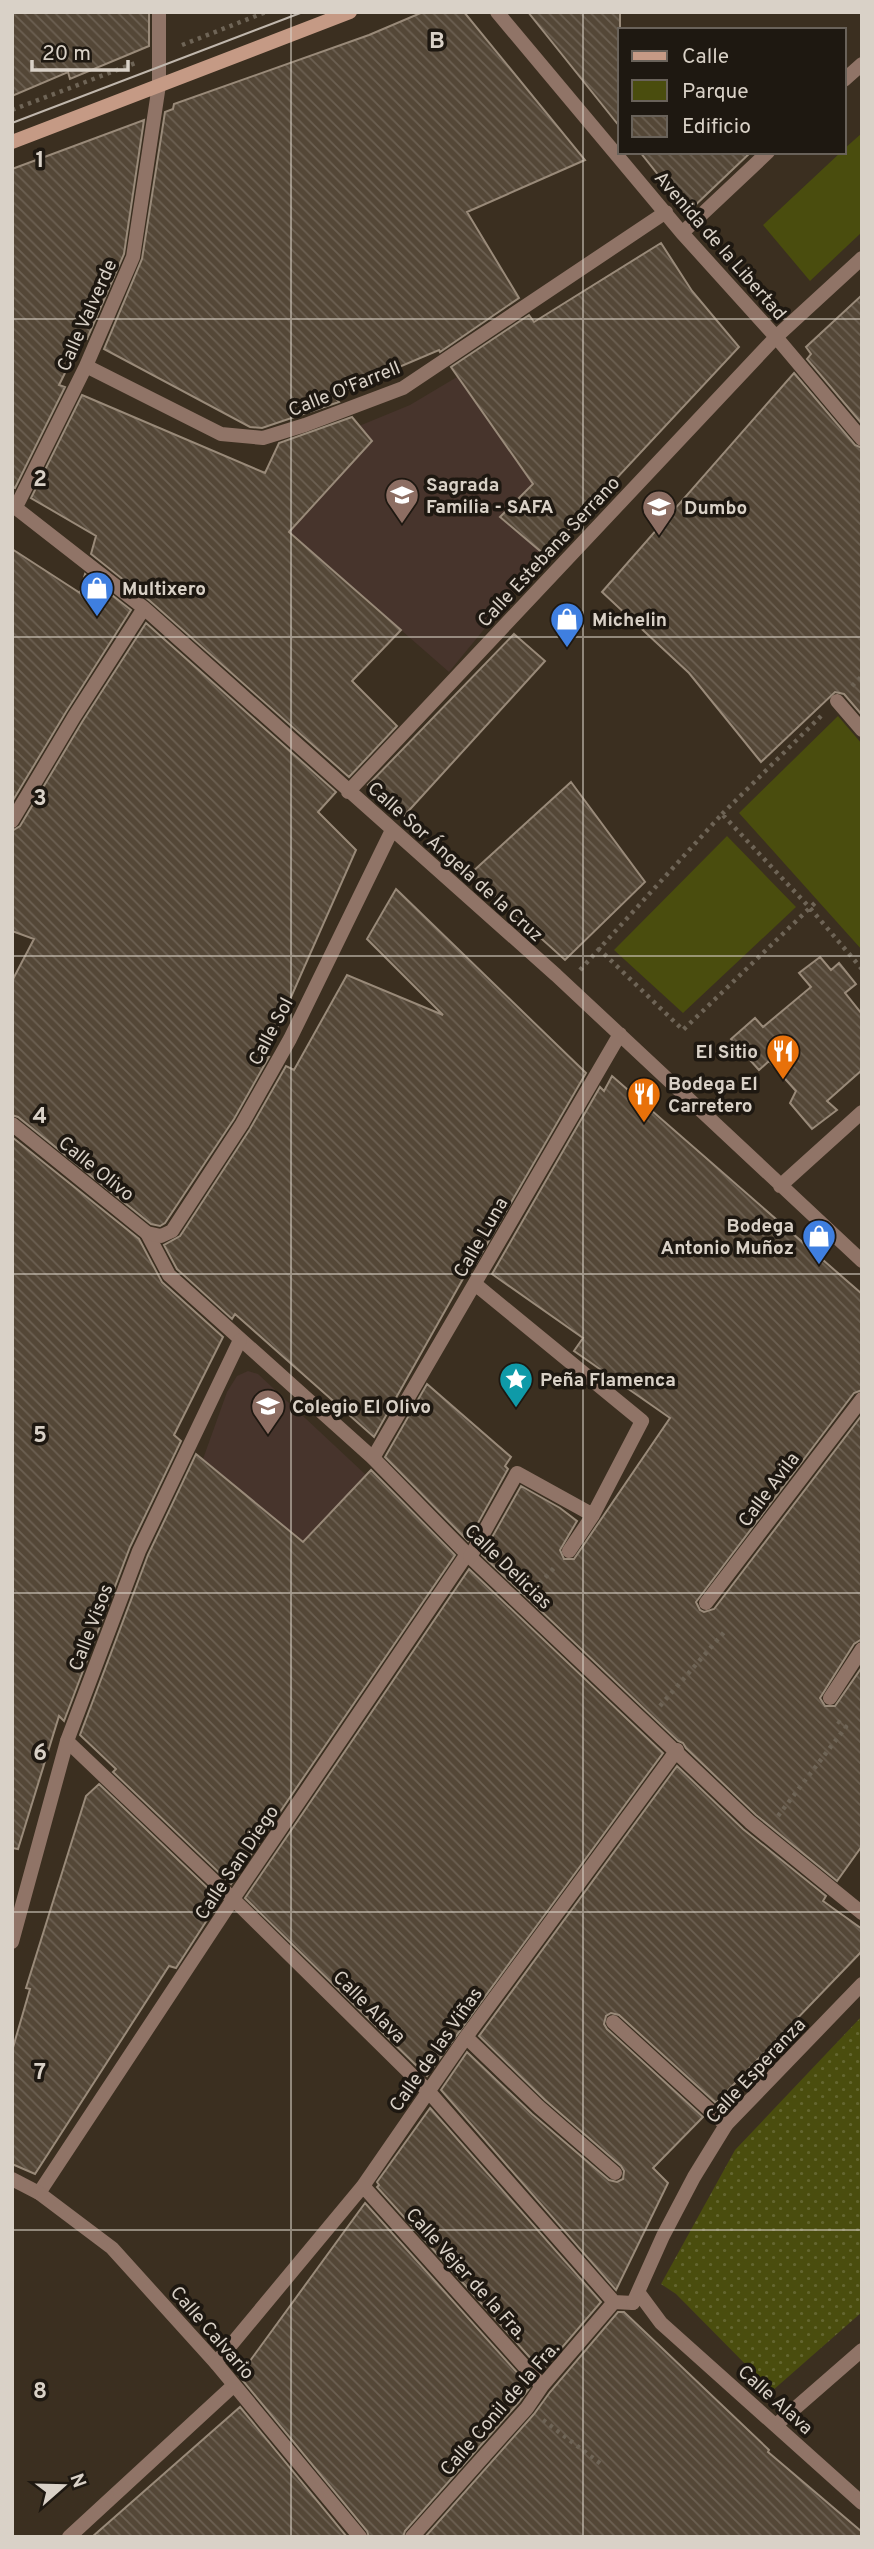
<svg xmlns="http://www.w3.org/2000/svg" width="874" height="2549" font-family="Overpass,sans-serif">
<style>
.education{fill:#47342c}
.grass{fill:url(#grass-dots)}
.park{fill:#4a4d0e}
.building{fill:url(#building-back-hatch);stroke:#998a79;stroke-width:2}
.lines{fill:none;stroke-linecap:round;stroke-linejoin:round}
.path{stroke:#6e6456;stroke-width:4.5;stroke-dasharray:3.5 5;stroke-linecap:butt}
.lane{stroke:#907467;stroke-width:14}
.street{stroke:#907467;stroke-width:14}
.secondary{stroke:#c59a85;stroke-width:14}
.tram{stroke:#c0b7ad;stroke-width:2}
.grid{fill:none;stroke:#d9d1c7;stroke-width:2;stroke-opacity:0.55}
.labels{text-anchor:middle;stroke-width:7;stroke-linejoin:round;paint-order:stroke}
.street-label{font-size:19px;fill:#d9d1c7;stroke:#1e1811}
.poi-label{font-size:19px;font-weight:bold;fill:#d9d1c7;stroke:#1e1811;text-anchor:start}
.grid-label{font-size:23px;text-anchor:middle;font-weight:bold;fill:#d9d1c7;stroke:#1e1811;stroke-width:7;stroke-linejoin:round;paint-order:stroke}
</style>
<defs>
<pattern id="grass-dots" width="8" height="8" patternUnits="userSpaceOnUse" patternTransform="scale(1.75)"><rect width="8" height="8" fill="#4a4d0e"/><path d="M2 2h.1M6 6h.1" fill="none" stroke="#646630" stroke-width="1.8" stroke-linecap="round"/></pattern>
<pattern id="building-back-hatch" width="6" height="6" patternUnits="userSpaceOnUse" patternTransform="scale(1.75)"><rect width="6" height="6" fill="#544737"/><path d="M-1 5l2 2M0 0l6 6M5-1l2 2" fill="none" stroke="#6c6052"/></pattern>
</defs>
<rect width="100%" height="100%" fill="#3b2f20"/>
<path class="education" d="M457,377l76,107 -33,34 45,37 -96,117 -160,-140 83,-91 -13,-15 51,-21z
M248,1371l10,3 108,101 -63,67 -100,-83 24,-67 10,-16z"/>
<path class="grass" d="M862,2016v296l-90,79 -96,-97 -15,-10 74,-134z"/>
<path class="park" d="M862,133v99l-52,49 -47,-56 78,-73h3v-3z
M838,716l24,28v206l-123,-137z
M727,836l69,71 -113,106 -69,-63z"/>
<path class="building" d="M12,12h137v34l-79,33 -2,-7 -56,24z
M423,12h41l121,148 -118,52 52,86 -79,54 -1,-2 -106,45 6,7 -77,26 -12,-1 -146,-78 38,-90 23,-147 8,-3 1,-5 195,-69z
M528,12h92v115z
M144,120l-20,134 -37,85 -4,-2 -24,48 6,2 -50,101 -3,-1v-318z
M640,152h111l-63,60z
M661,243l31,48 47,56 -194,208 -45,-38 33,-33 -82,-117 78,-52 5,7z
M862,295v129l-55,-65 4,-5 -5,-7z
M794,373l61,72 7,3v267l-18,-21 -9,-2 -74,70 -72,-89 -87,-81z
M82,395l183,78 14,-30 73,-26 20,24 -83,91 112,98 -49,51 45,45 -48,51 -199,-176 -59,-47 5,-18 -65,-38z
M12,549l68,44 5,-19 46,36 -65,102 -54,90z
M146,623l190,169 -18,20 38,38 -91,206 4,1 -35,62 -69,104 -5,3 -9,-2 -133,-107 -6,-2v-134l22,-42 -22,-8v-100l8,-5 62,-104z
M514,634l31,27 -142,156 -35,-32z
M571,782l74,100 -80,78 -95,-86z
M396,889l190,184 -110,190 -3,-2 -99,176 -139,-123 -3,5 -55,-50 -13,-24 16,-9 70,-107 36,-63 8,4 53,-95 96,40 -76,-76z
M820,957l11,13 8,-7 17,21 -11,9 17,21v56l-35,31 10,9 -25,19 -22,-26 6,-12 -27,-30 -10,9 -28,-31 24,-21 8,9 48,-40 -12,-14z
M612,1076l250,218v96l-8,3 -158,209 4,8 4,2 10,-3 148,-194v224l-8,5 -34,54 5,8h10l27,-39v179l-25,35 -81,-66 -70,-67 -3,-5 -5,-2 -196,-186 39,-69 39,22 17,13 -17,29 4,9h10l96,-141 -96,-67 9,-13 -91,-64 108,-187 4,4z
M12,1137l127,102 23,43 61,55 -49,98 7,6 -51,106 -66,174 -5,-5 -41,133 -6,-1z
M427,1384l84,73 -6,9 3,3 -40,72 -83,-84z
M196,1454l107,88 68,-72 84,85 -224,329 -118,-112 3,-3 -36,-34 68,-180z
M469,1569l194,184 -236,323 -182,-178z
M677,1766l66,63 83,67 -3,5 39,28v22l-146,152 -97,-88 -8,-2 -5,3 -2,8 3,5 96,88 -50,51 15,15 -52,107 -175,-200 26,-38 65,62 77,66 8,2 6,-3 1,-8 -3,-5 -76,-66 -66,-64z
M99,1784l121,116 -44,68 -7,-2 -134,208 -23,-10v-113l18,-62 -4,-1 60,-192z
M430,2108l171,194 -59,69 -165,-184 2,-2 -2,-3z
M365,2203l165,184 -11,15 -114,129 -2,6h-34l-2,-6 -128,-155z
M618,2312h6l145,138 -1,2 94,80v5h-437l109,-123 16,-22z
M240,2407l107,130h-255z"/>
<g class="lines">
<path class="path" d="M182,45l84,-33
M12,110l126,-48
M852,686l10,-10
M722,814l99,-98
M598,948l85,82 134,-129
M580,970l142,-156 88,94 52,61
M534,1590l20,-22
M660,1706l66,-76
M778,1816l68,-89 -10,-7
M543,2420l58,44"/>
<path class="lane" d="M147,1233l22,42 204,183 94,96 283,268 112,91
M706,1603l156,-204
M830,1698l32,-49
M67,1741l166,158 196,193 185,210 19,1
M613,2022l113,103
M466,2037l73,70 76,66
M363,2186l179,200
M39,2193l194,-294 234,-345
M216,2363l147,-177 103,-149 211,-287
M412,2537l115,-129 15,-22 72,-84"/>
<path class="street" d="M497,12l185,221 94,104 86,102
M844,80l18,-16
M682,233l86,-81
M86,366l135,68 42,4 42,-13 98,-37 263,-176
M12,505l132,103 412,367 306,286
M16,507l70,-141 47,-109 26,-172v-73
M837,701l25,29
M348,792l428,-455 86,-79
M12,821l62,-104 70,-109
M12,1124l135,109 14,3 11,-5 70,-107 48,-85 102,-209
M780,1186l82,-74
M373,1458l247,-424
M569,1551l24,-36
M470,1557l47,-84 76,42 49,-94 -167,-137
M12,1942l55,-201 72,-190 101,-211
M12,2179l27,14 73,55 104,115 144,174
M638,2292l23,31 201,180
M633,2303l30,-67 31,-59 32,-52 136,-141
M776,2425l86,-75
M69,2537l165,-152"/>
<path class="secondary" d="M12,142l338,-130"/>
<path class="tram" d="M12,123l291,-111"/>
</g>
<path class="grid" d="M291,12v2525M583,12v2525M12,319h850M12,637h850M12,956h850M12,1274h850M12,1593h850M12,1912h850M12,2230h850"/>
<defs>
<g id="school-pin" transform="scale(1.75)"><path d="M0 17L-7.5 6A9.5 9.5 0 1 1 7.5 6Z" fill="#8d6e63" stroke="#1e1811"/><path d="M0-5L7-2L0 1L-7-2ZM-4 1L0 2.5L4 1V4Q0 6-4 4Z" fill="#fff"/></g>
<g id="shop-pin" transform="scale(1.75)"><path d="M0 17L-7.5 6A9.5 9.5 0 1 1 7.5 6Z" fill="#3f7fe0" stroke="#1e1811"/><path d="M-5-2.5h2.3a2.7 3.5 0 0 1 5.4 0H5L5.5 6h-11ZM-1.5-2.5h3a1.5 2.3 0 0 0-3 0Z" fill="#fff"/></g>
<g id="restaurant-pin" transform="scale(1.75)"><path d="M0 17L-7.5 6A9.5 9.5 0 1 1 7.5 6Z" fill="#e8710a" stroke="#1e1811"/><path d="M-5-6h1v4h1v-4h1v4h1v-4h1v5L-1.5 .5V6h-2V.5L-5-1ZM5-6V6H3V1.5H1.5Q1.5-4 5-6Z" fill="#fff"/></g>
<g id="sight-pin" transform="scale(1.75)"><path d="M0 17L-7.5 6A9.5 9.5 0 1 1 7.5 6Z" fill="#0f9aa8" stroke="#1e1811"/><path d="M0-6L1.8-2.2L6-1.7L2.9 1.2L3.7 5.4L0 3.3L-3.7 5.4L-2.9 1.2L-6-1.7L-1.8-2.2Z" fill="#fff"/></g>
</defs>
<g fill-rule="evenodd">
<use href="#school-pin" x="402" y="495"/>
<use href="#school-pin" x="659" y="507"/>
<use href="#shop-pin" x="97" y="588"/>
<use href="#shop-pin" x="567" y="619"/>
<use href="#restaurant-pin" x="783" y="1051"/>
<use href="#restaurant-pin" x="644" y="1094"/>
<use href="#shop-pin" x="819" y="1236"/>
<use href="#sight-pin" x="516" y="1379"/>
<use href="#school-pin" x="268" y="1406"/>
</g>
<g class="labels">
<g class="street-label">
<text transform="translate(721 245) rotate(49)" y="7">Avenida de la Libertad</text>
<text transform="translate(86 315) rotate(-66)" y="7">Calle Valverde</text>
<text transform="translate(344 388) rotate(-22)" y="7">Calle O'Farrell</text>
<text transform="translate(548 551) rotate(-47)" y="7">Calle Estebana Serrano</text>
<text transform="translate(456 861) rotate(42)" y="7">Calle Sor Ángela de la Cruz</text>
<text transform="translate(270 1031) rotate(-62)" y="7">Calle Sol</text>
<text transform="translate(97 1168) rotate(39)" y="7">Calle Olivo</text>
<text transform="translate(480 1237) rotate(-60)" y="7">Calle Luna</text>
<text transform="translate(768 1489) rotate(-53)" y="7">Calle Avila</text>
<text transform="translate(509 1566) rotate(44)" y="7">Calle Delicias</text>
<text transform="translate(90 1627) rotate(-69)" y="7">Calle Visos</text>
<text transform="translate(236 1862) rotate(-56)" y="7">Calle San Diego</text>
<text transform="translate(370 2006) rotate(45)" y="7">Calle Alava</text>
<text transform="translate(435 2049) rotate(-55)" y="7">Calle de las Viñas</text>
<text transform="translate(755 2070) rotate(-47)" y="7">Calle Esperanza</text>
<text transform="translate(467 2273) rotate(48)" y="7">Calle Vejer de la Fra.</text>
<text transform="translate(213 2332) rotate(49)" y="7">Calle Calvario</text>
<text transform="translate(776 2399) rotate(42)" y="7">Calle Alava</text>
<text transform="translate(499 2408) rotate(-49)" y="7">Calle Conil de la Fra.</text>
</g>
<g class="poi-label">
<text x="426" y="491">Sagrada<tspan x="426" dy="22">Familia - SAFA</tspan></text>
<text x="684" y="514">Dumbo</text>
<text x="122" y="595">Multixero</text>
<text x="592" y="626">Michelin</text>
<text x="758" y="1058" text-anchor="end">El Sitio</text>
<text x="668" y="1090">Bodega El<tspan x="668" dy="22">Carretero</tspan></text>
<text x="794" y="1232" text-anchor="end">Bodega<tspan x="794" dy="22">Antonio Muñoz</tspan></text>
<text x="540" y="1386">Peña Flamenca</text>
<text x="292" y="1413">Colegio El Olivo</text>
</g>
</g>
<g class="grid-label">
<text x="437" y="48">B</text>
<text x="40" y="167">1</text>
<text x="40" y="486">2</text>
<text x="40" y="805">3</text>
<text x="40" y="1123">4</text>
<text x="40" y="1442">5</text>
<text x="40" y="1760">6</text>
<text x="40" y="2079">7</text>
<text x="40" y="2398">8</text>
</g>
<rect width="874" height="2549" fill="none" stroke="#d9d1c7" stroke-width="28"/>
<rect x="618" y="28" width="228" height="126" fill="#1e1811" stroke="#69625a" stroke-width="2"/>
<rect x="632" y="51" width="35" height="10" fill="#c59a85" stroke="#69625a" stroke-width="2"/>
<text x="682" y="63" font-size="21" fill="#d9d1c7">Calle</text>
<rect x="632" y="80" width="35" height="21" fill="#4a4d0e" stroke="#69625a" stroke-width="2"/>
<text x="682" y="98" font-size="21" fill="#d9d1c7">Parque</text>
<rect x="632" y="116" width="35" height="21" fill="url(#building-back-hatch)" stroke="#69625a" stroke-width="2"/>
<text x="682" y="133" font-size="21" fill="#d9d1c7">Edificio</text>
<g transform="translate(63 2486) rotate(70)" stroke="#1e1811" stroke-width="5" paint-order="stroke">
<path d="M0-5L12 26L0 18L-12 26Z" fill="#d9d1c7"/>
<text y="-10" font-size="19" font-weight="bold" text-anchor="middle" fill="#d9d1c7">N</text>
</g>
<path d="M32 60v10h96v-10" fill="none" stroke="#d9d1c7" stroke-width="3.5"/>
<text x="42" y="60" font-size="21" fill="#d9d1c7" stroke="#1e1811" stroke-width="5" paint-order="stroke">20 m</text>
</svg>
